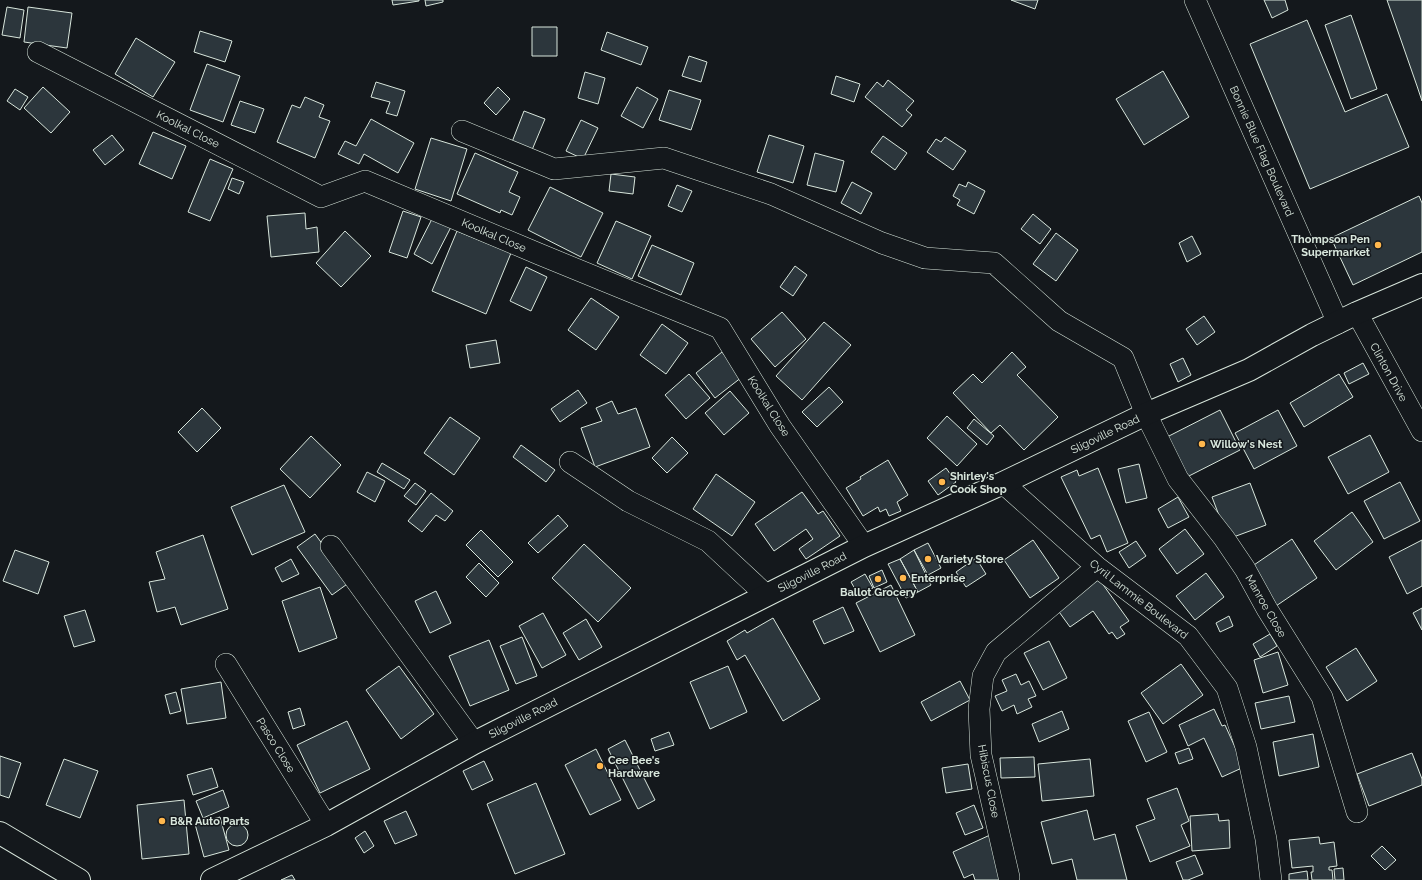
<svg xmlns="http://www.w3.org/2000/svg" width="1422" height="880" font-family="Raleway,sans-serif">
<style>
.building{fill:#2c363c;stroke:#d8e6dc}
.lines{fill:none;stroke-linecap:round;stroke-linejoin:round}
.street-casing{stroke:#d8e6dc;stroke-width:22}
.secondary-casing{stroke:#d8e6dc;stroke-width:24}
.street{stroke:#14181c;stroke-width:21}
.secondary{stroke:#14181c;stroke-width:22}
.poi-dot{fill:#ffb74d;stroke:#14181c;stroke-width:1.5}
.labels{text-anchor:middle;stroke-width:3;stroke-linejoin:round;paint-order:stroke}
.street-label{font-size:11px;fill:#d8e6dc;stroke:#14181c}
.poi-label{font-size:11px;font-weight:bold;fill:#d8e6dc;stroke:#14181c;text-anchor:start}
</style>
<rect width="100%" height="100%" fill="#14181c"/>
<path class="building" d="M392,0h27v1l-26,4z
M425,0h18v2l-17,4z
M1011,0h27l-3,9z
M1264,0h21l3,10 -16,8z
M1387,0h35v101l-5,-15z
M7,7l17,3 -4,28 -18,-3z
M28,7l44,6 -5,35 -43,-6z
M1351,15l26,74 -26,10 -26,-74z
M1307,20l38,92 42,-18 22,53 -99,42 -60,-145z
M532,27h25v29h-25z
M200,31l32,10 -7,21 -31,-10z
M607,32l41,15 -7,18 -40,-15z
M136,38l39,24 -22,35 -38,-23z
M689,56l18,6 -6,20 -19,-6z
M207,64l33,12 -17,46 -33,-12z
M1163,71l26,46 -45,28 -28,-46z
M585,72l20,6 -7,26 -20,-6z
M836,76l24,8 -6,18 -23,-8z
M888,80l26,21 -8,9 6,5 -10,12 -37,-30 12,-15 6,5z
M376,82l29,9 -8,25 -11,-3 4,-11 -19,-5z
M43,87l27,25 -19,21 -27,-25z
M498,87l12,12 -14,16 -12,-12z
M637,87l21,12 -15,29 -22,-12z
M15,89l13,8 -8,13 -13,-9z
M669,90l32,10 -10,30 -32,-10z
M305,97l19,8 -5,12 11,4 -15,37 -38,-16 15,-37 8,3z
M240,101l24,8 -9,24 -24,-8z
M524,111l21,8 -13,31 -20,-8z
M371,119l43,24 -16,30 -34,-19 -5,10 -21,-10 7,-13 11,5z
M581,120l17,8 -15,31 -17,-8z
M153,132l33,14 -14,33 -33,-15z
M112,135l12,15 -19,15 -12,-15z
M769,135l35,11 -11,37 -36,-11z
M883,136l24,17 -12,17 -24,-18z
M945,137l21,14 -13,19 -26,-18 9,-13 5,3z
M431,138l36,11 -16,52 -36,-12z
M475,153l43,19 -9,20 11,5 -8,18 -11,-5 -1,3 -43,-19z
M815,153l29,8 -8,31 -29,-7z
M210,159l23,10 -23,52 -22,-9z
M611,174l24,3 -2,17 -24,-3z
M232,178l12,4 -5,12 -11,-5z
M852,182l20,11 -11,21 -20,-11z
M968,182l17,9 -11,23 -17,-9 3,-5 -7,-4 6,-12 7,3z
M677,185l15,6 -10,21 -14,-6z
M550,187l53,26 -22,44 -53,-27z
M1419,196l3,7v49l-69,33 -22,-47z
M403,211l18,6 -14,41 -18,-6z
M305,213l1,16 11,-2 2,25 -48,5 -4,-41z
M1033,214l18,15 -11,15 -19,-15z
M433,217l18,10 -19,37 -18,-10z
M616,221l35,15 -19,43 -35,-16z
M345,231l26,25 -30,31 -25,-24z
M457,231l54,22 -25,61 -54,-23z
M1056,233l22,17 -22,31 -23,-17z
M1192,236l9,18 -14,8 -8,-19z
M652,245l42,18 -13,32 -43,-19z
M795,266l12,9 -14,21 -13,-9z
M526,267l21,10 -16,34 -21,-10z
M591,298l28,19 -23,33 -28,-20z
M782,312l24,27 -31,28 -24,-28z
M1204,316l11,16 -18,13 -11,-16z
M824,322l27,23 -49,55 -26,-24z
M662,324l26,19 -22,31 -26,-19z
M496,340l4,23 -30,5 -4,-23z
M722,352l20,25 -27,21 -19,-25z
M1012,352l14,15 -9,8 41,42 -34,33 -24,-25 -9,8 -38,-40 20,-19 9,9z
M1183,358l8,17 -13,7 -8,-18z
M1363,363l6,11 -20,10 -5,-11z
M689,374l21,24 -24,21 -21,-24z
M1339,374l14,23 -49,30 -14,-24z
M829,387l14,15 -26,25 -15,-15z
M578,390l9,13 -27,19 -9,-13z
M730,391l19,22 -25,22 -19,-22z
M612,401l6,13 18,-6 14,39 -55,20 -14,-39 21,-7 -6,-13z
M202,408l19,20 -24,24 -19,-20z
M1220,410l20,40 -55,28 -20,-40z
M1278,410l19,36 -43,23 -19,-36z
M947,416l30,28 -20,22 -30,-28z
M450,417l30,21 -26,37 -30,-22z
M974,419l20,17 -7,9 -20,-17z
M1370,435l19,37 -41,22 -20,-37z
M311,436l30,29 -31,33 -30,-29z
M672,437l16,16 -21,20 -15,-15z
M521,445l34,25 -9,12 -33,-25z
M888,460l20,35 -11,7 4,9 -12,5 -3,-7 -6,3 -2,-5 -15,9 -17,-28 15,-9 -1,-2z
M382,463l28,17 -6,9 -27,-17z
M1139,464l8,34 -21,5 -8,-34z
M946,468l10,14 -18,13 -10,-14z
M1098,468l30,75 -21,9 -7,-17 -9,4 -30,-62 16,-7 2,6z
M367,472l18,9 -10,21 -18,-10z
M716,474l39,28 -23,34 -39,-27z
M1400,482l20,39 -36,18 -20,-38z
M415,483l11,8 -10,14 -12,-9z
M1250,483l16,42 -38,14 -16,-42z
M284,485l21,47 -53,23 -21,-48z
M802,492l16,22 5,-3 17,25 -34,23 -7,-10 14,-10 -7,-10 -32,22 -19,-27z
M431,493l22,18 -8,10 -9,-6 -14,17 -14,-11z
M1178,497l11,20 -21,11 -10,-19z
M1352,512l21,30 -37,28 -22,-29z
M558,515l10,11 -30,27 -10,-10z
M1185,529l19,25 -27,20 -18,-25z
M481,530l32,32 -15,15 -32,-32z
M315,534l35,48 -18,13 -35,-48z
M203,535l25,74 -47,16 -6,-18 -18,5 -8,-30 16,-3 -9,-27z
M1292,539l25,39 -41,28 -25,-39z
M1033,540l26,38 -29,20 -26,-38z
M1422,540v46l-15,8 -18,-37z
M1136,541l10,15 -17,12 -10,-16z
M928,543l13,25 -13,7 -14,-25z
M584,544l47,44 -33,34 -46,-44z
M15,550l34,12 -11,32 -35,-13z
M914,550l17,35 -13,7 -18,-33z
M976,558l10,16 -20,13 -10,-15z
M291,559l8,15 -17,8 -7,-14z
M900,559l18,33 -12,6 -18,-34z
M479,563l20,20 -13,14 -20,-20z
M882,570l5,12 -13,6 -5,-12z
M1206,573l18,24 -29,23 -19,-24z
M865,574l8,14 -14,8 -8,-14z
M1099,579l30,42 -9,6 5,7 -8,5 -5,-7 -3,2 -16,-23 -23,16 -13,-18z
M891,585l24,50 -35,17 -24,-49z
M320,587l17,51 -38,14 -17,-51z
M436,591l15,32 -21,10 -15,-32z
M843,607l11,24 -30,13 -11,-23z
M1422,608v22l-9,-17z
M85,610l10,31 -21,6 -10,-31z
M543,613l23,42 -24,13 -23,-42z
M1229,616l4,10 -13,6 -4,-9z
M773,618l47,81 -37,22 -38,-66 -8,5 -10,-19 18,-11 2,3z
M586,619l16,28 -23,13 -16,-27z
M1270,634l7,12 -17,11 -7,-13z
M522,637l15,39 -21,8 -16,-38z
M489,640l20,50 -39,16 -21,-50z
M1049,641l18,37 -24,12 -19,-37z
M1356,648l21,33 -30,20 -21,-34z
M1278,652l10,33 -25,8 -9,-33z
M1181,664l22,31 -40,29 -22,-31z
M399,666l35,48 -33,25 -35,-49z
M728,666l19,46 -37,17 -20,-47z
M1016,674l5,11 8,-4 7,15 -8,3 4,8 -15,7 -3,-9 -12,6 -7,-15 12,-5 -5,-11z
M960,681l10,19 -39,21 -10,-19z
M221,682l5,36 -39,6 -6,-35z
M176,692l5,19 -11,3 -5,-19z
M1289,696l6,26 -34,7 -6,-26z
M300,708l5,17 -12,4 -5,-17z
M1214,709l8,17 3,-1 19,42 -22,10 -18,-39 -16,8 -9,-21z
M1062,711l7,18 -30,13 -7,-18z
M1149,712l18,40 -21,10 -18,-41z
M347,721l23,48 -50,24 -23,-48z
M669,732l5,13 -19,6 -4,-12z
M1313,734l6,33 -40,9 -6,-34z
M625,740l30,60 -17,9 -30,-60z
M1189,748l4,11 -14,5 -4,-11z
M596,749l25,51 -31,15 -25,-50z
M1412,753l10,26v6l-53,21 -12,-32z
M0,756l21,7 -12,35 -9,-3z
M1034,757l1,20 -34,1 -1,-20z
M64,759l34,12 -18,47 -34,-13z
M1090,759l4,37 -52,5 -4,-37z
M484,761l9,19 -21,10 -9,-19z
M968,764l4,25 -26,4 -4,-25z
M212,768l6,19 -25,8 -6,-20z
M536,783l29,71 -50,20 -28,-70z
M1177,788l12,33 -8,4 9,21 -40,16 -14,-36 19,-7 -8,-20z
M223,790l6,17 -26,11 -7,-17z
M184,800l5,54 -47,5 -5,-54z
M974,805l9,23 -18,7 -9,-22z
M1087,810l7,30 21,-6 12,46h-50l-5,-21 -20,5 -11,-42z
M406,811l11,24 -22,9 -11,-23z
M1218,814l1,7 10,-1 1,28 -38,3 -2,-35z
M220,817l9,33 -25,7 -9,-33z
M226 835a11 11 0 1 1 22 0a11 11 0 1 1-22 0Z
M365,831l9,15 -10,7 -9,-15z
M990,835l13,45h-28l-2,-6 -9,4 -11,-26z
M1319,837l1,7 14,-2 3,24 -8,1v3h3l1,10h-21l-1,-8h2v-6l-21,2 -3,-28z
M1382,846l14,14 -11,10 -14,-14z
M1195,855l8,19 -15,6h-5l-7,-18z
M1343,868l1,12h-9l-1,-11z
M1307,871l1,9h-19v-6z
M292,875l3,5h-14z"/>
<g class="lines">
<g class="street-casing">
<path id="street" d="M1195,0l143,323
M38,52l283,145 44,-16 174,73 181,74 60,98 84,120
M462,131l92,38 110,-11 107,36 111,49 43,15 69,5 65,58 64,37 23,56 32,65 46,59 21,31 22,40 55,88 35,115
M1357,313l65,118
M570,462l58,39 80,40 58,54
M1003,483l94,84 91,69 39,52 19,59 20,92 5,41
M331,546l143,197
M226,664l100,161
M1009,877l-28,-122 -2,-46 4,-33 13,-24 101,-85"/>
</g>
<g class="secondary-casing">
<path id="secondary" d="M0,833l79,47
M212,880l114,-55 148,-82 390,-197 139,-63 143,-69 103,-44 63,-35 45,-22 65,-28"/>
</g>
<use href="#street" class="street"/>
<use href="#secondary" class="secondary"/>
</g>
<g class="poi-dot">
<circle cx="1378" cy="245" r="4"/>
<circle cx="1202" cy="444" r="4"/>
<circle cx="942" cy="482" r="4"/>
<circle cx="928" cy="559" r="4"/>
<circle cx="903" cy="578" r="4"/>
<circle cx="878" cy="579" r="4"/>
<circle cx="600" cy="766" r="4"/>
<circle cx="162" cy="821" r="4"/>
</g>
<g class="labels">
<g class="street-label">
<text transform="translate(188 129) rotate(27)" y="4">Koolkal Close</text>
<text transform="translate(1262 151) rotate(66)" y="4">Bonnie Blue Flag Boulevard</text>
<text transform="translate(494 235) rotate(23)" y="4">Koolkal Close</text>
<text transform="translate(1389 372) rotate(61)" y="4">Clinton Drive</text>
<text transform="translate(769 406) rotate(58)" y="4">Koolkal Close</text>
<text transform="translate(1105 434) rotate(-26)" y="4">Sligoville Road</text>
<text transform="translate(812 572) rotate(-27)" y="4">Sligoville Road</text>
<text transform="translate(1139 599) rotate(38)" y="4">Cyril Lammie Boulevard</text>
<text transform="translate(1266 606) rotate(60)" y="4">Manroe Close</text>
<text transform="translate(523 718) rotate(-27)" y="4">Sligoville Road</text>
<text transform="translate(276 745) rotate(58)" y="4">Pasco Close</text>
<text transform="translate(989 781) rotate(79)" y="4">Hibiscus Close</text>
</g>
<g class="poi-label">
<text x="1370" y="243" text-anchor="end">Thompson Pen<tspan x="1370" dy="13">Supermarket</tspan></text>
<text x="1210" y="448">Willow's Nest</text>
<text x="950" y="480">Shirley's<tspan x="950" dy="13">Cook Shop</tspan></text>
<text x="936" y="563">Variety Store</text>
<text x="911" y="582">Enterprise</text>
<text x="878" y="596" text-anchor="middle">Ballot Grocery</text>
<text x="608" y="764">Cee Bee's<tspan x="608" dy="13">Hardware</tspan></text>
<text x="170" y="825">B&amp;R Auto Parts</text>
</g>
</g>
</svg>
